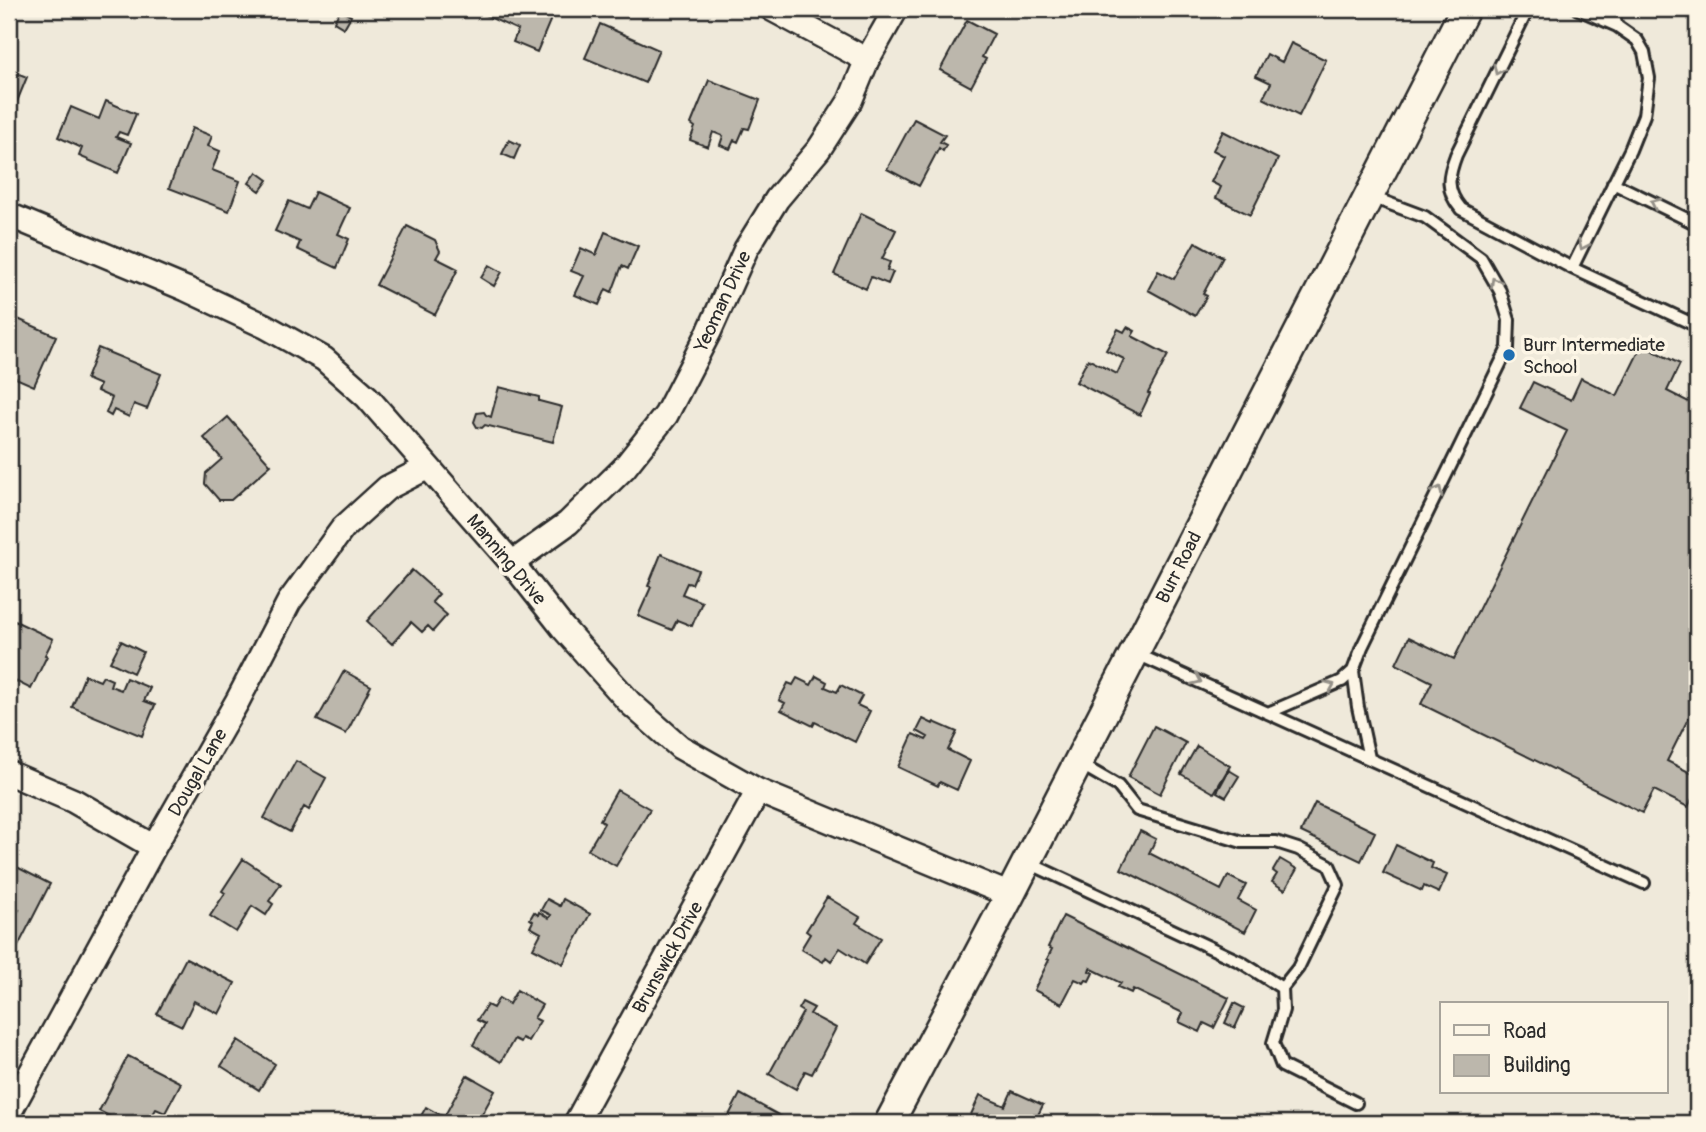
<svg xmlns="http://www.w3.org/2000/svg" width="1706" height="1132" font-family="Pangolin,sans-serif">
<style>
.building{fill:#bcb7ac;stroke:#2b2b2b;stroke-width:2}
.lines{fill:none;stroke-linecap:round;stroke-linejoin:round}
.service-casing{stroke:#2b2b2b;stroke-width:16}
.minor-casing{stroke:#2b2b2b;stroke-width:28}
.tertiary-casing{stroke:#2b2b2b;stroke-width:33}
.service{stroke:#fcf5e5;stroke-width:10}
.minor{stroke:#fcf5e5;stroke-width:23}
.tertiary{stroke:#fcf5e5;stroke-width:28}
.oneway{stroke:#949088}
.poi-dot{fill:#1f6fb2;stroke:#fcf5e5;stroke-width:2.5}
.labels{text-anchor:middle;stroke-width:7;stroke-linejoin:round;paint-order:stroke}
.street-label{font-size:19px;fill:#2b2b2b;stroke:#fcf5e5}
.poi-label{font-size:19px;fill:#2b2b2b;stroke:#fcf5e5;text-anchor:start}
</style>
<rect width="100%" height="100%" fill="#efe9da"/>
<filter id="ink" filterUnits="userSpaceOnUse"><feTurbulence type="fractalNoise" baseFrequency=".0143" numOctaves="2"/><feDisplacementMap in="SourceGraphic" scale="14" xChannelSelector="R" yChannelSelector="G"/><feConvolveMatrix kernelMatrix="1 2 1 2 8 2 1 2 1" color-interpolation-filters="sRGB"/></filter>
<g filter="url(#ink)">
<path class="building" d="M481,9h74l-18,43 -24,-10 5,-12 -38,-17z
M1331,9h27l-3,6 -12,-5 -2,4z
M340,10l11,6 -7,12 -10,-6z
M967,20l27,14 -12,23 4,2 -15,28 -31,-17z
M600,24l59,26 -14,33 -60,-25z
M1291,43l35,17 -27,56 -36,-18 8,-15 -15,-7 11,-22 15,8z
M9,70l18,7 -18,44z
M709,80l51,20 -11,29 -5,-1 -6,14 -4,-2 -4,9 -10,-4 3,-9 -10,-4 -5,15 -18,-7 5,-13 -4,-3z
M106,101l30,13 -9,21 -8,-3 -3,5 15,6 -13,30 -39,-17 3,-8 -24,-11 13,-30 28,12z
M914,119l31,16 -5,7 6,3 -3,6 -4,-3 -20,38 -32,-17z
M192,128l20,8 -4,10 12,5 -8,19 28,11 -11,30 -60,-23z
M1223,131l55,28 -28,56 -34,-17 5,-11 -10,-5 13,-26 -11,-6z
M509,140l11,5 -6,14 -12,-5z
M257,172l11,8 -8,11 -11,-8z
M315,192l35,16 -12,26 11,5 -12,29 -40,-19 3,-7 -25,-11 14,-30 18,8z
M861,213l35,17 -14,29 8,3 -3,8 6,2 -5,12 -17,-7 -5,12 -32,-15z
M407,226l28,14 5,11 -4,7 22,11 -23,46 -59,-30z
M605,232l33,14 -10,23 -6,-3 -10,26 -6,-3 -7,16 -24,-10 9,-19 -13,-5 10,-23 15,7z
M1195,242l28,15 -20,37 4,2 -12,20 -47,-26 10,-19 16,8z
M489,265l13,7 -8,14 -13,-8z
M9,315l47,21 -22,50 -23,-10 3,-7 -5,-3z
M1127,327l8,4 -3,5 36,19 -20,38 2,1 -10,21 -64,-33 12,-23 29,15 7,-15 -18,-9 12,-21 6,3z
M1642,345l38,19 -13,27 30,15v295l-30,60 30,15v25l-5,-2 -4,8 -34,-17 -12,23 -221,-109 11,-22 -36,-18 13,-27 45,22 113,-228 -47,-23 13,-26 38,18 10,-22 36,18z
M98,348l63,26 -14,35 -13,-5 -5,13 -15,-7 -3,6 -5,-3 6,-15 -15,-7 3,-6 -14,-6z
M499,387l40,10v4l23,6 -9,35 -68,-17 -3,3 -5,-1 -3,-5 3,-9 7,-1 2,3 5,2z
M228,417l43,48 -40,35h-12l-14,-16 1,-11 16,-14 -18,-21z
M661,554l37,16 -6,14 -5,-1 -5,11 20,8 -10,24 -15,-6 -5,10 -34,-14 13,-29 -3,-1z
M412,570l27,24 -7,8 15,13 -14,16 -5,-5 -6,6 -11,-10 -19,22 -25,-23z
M15,621l38,18 -8,16 2,1 -16,33 -22,-11v-44z
M121,641l22,11 -10,21 -23,-11z
M344,671l27,15 -25,48 -29,-14z
M85,675l15,6 3,-5 9,4 -2,6 11,4 5,-12 24,10 -6,13 11,4 -13,31 -70,-29z
M816,676l11,6 -2,5 12,5 4,-7 21,11 -5,9 13,6 -15,31 -40,-20 -2,4 -32,-16 4,-7 -6,-3 9,-17 5,2 4,-7 14,7z
M923,719l10,5 1,-2 23,10 -9,18 22,11 -13,29 -17,-8 -2,4 -40,-19 15,-33 13,6 2,-3 -11,-6z
M1154,726l32,17 -26,51 -32,-17z
M1197,746l33,20 -16,27 -33,-19z
M296,761l30,17 -17,32 -5,-3 -14,25 -26,-14z
M1229,770l10,6 -13,21 -9,-5z
M617,790l33,19 -34,57 -28,-16 16,-27 -4,-3z
M1315,803l60,29 -14,29 -60,-29z
M1140,831l16,8 -7,14 72,37 7,-14 18,9 -8,15 18,10 -11,22 -124,-63z
M1396,845l37,18 -2,5 16,7 -8,18 -15,-7 -2,5 -39,-18z
M243,859l38,25 -12,17 4,3 -7,11 -14,-9 -16,26 -26,-16 15,-23 -3,-2z
M1280,859l17,10 -12,21 -13,-8 5,-8 -4,-3z
M9,863l41,21 -38,74 -3,-1v-30l10,-17 -10,-5z
M827,897l33,20 -4,6 25,15 -16,26 -25,-16 -9,13 -5,-4 -3,5 -22,-13 9,-15 -4,-3z
M547,899l13,7 3,-7 27,15 -27,50 -30,-16 8,-15 -11,-6 3,-6 -3,-2 4,-7 4,3 1,-3 10,6 2,-3 -10,-5z
M1063,916l166,82 -15,30 -10,-5 -4,9 -21,-10 4,-9 -50,-24 -2,4 -13,-6 3,-4 -31,-15 -1,3 4,2 -4,8 -3,-1 -2,3 -9,-4 -13,25 -28,-14 15,-30 -2,-1 5,-10 -4,-2z
M186,958l49,25 -16,31 -25,-13 -12,25 -25,-12z
M517,990l25,15 -8,13 6,3 -12,20 -6,-3 -2,4 -6,-3 -13,23 -28,-17 12,-21 -8,-4 10,-15 6,3 6,-10 10,6z
M802,1002l12,6 -4,6 26,14 -24,46 -7,-3 -9,18 -27,-15 34,-62 -5,-3z
M1234,1003l10,5 -9,20 -10,-5z
M238,1040l37,24 -16,26 -38,-24z
M128,1056l53,27 -16,30 -9,-4 -8,14 -16,-7 -3,7h-6l-24,-12z
M467,1075l28,16 -18,32h-60l9,-16 18,10z
M1012,1091l31,14 -9,18h-67l13,-28 25,11z
M740,1094l48,26 -2,3h-61z"/>
<g class="lines">
<g class="service-casing">
<path id="service" d="M1528,9l-72,146c-8,21 -11,35 5,54l111,59
M1578,9l39,17 20,14 7,12 5,26 -5,37 -14,35 -58,118 125,58
M1611,9l6,17
M1613,183l84,41
M1137,654l507,229
M1353,671l5,36 11,51
M1268,713l74,-32 11,-10 9,-24 146,-299 1,-28 -9,-29 -19,-33 -56,-41 -56,-21
M1080,764l38,22 19,24 105,32h34l22,7 31,16 9,20 -40,83 -16,20
M1029,863l212,99 41,26 1,22 -10,33 9,23 74,37"/>
</g>
<g class="minor-casing">
<path id="minor" d="M772,9l95,51
M9,215l177,74 79,37 59,33 43,38 145,166 51,65 67,75 50,44 78,44 252,104
M512,563l56,-40 56,-55 42,-53 43,-83 37,-83 31,-50 42,-50 31,-48 17,-41 29,-51
M9,773l65,28 80,46
M9,1113l145,-266 84,-147 51,-98 54,-74 44,-40 41,-21
M576,1123l182,-332"/>
</g>
<g class="tertiary-casing">
<path id="tertiary" d="M889,1123l121,-228 455,-886"/>
</g>
<use href="#service" class="service"/>
<use href="#minor" class="minor"/>
<use href="#tertiary" class="tertiary"/>
</g>
<defs><path id="oneway-chevron" d="M-2-3.5L2.5 0L-2 3.5" fill="none" stroke-width="1.6" stroke-linecap="round" stroke-linejoin="round" transform="scale(1.75)"/></defs>
<g class="oneway">
<use href="#oneway-chevron" transform="translate(1498 70) rotate(116)"/>
<use href="#oneway-chevron" transform="translate(1655 203) rotate(-154)"/>
<use href="#oneway-chevron" transform="translate(1583 245) rotate(116)"/>
<use href="#oneway-chevron" transform="translate(1495 282) rotate(-120)"/>
<use href="#oneway-chevron" transform="translate(1438 491) rotate(-64)"/>
<use href="#oneway-chevron" transform="translate(1197 680) rotate(25)"/>
<use href="#oneway-chevron" transform="translate(1330 686) rotate(-23)"/>
</g>
</g>
<circle class="poi-dot" cx="1509" cy="355" r="7"/>
<g class="labels">
<g class="street-label">
<text transform="translate(722 301) rotate(-65)" y="7">Yeoman Drive</text>
<text transform="translate(507 559) rotate(50)" y="7">Manning Drive</text>
<text transform="translate(1178 567) rotate(-63)" y="7">Burr Road</text>
<text transform="translate(197 772) rotate(-60)" y="7">Dougal Lane</text>
<text transform="translate(667 957) rotate(-61)" y="7">Brunswick Drive</text>
</g>
<g class="poi-label">
<text x="1523" y="351">Burr Intermediate<tspan x="1523" dy="22">School</tspan></text>
</g>
</g>
<rect width="1706" height="1132" fill="none" stroke="#fcf5e5" stroke-width="35"/>
<rect x="18" y="18" width="1671" height="1097" fill="none" stroke="#2b2b2b" stroke-width="2.5" filter="url(#ink)"/>
<rect x="1440" y="1002" width="228" height="91" fill="#fcf5e5" stroke="#a8a49b" stroke-width="2"/>
<rect x="1454" y="1025" width="35" height="10" fill="#fcf5e5" stroke="#a8a49b" stroke-width="2"/>
<text x="1503" y="1038" font-size="21" fill="#2b2b2b">Road</text>
<rect x="1454" y="1055" width="35" height="21" fill="#bcb7ac" stroke="#a8a49b" stroke-width="2"/>
<text x="1503" y="1072" font-size="21" fill="#2b2b2b">Building</text>
</svg>
